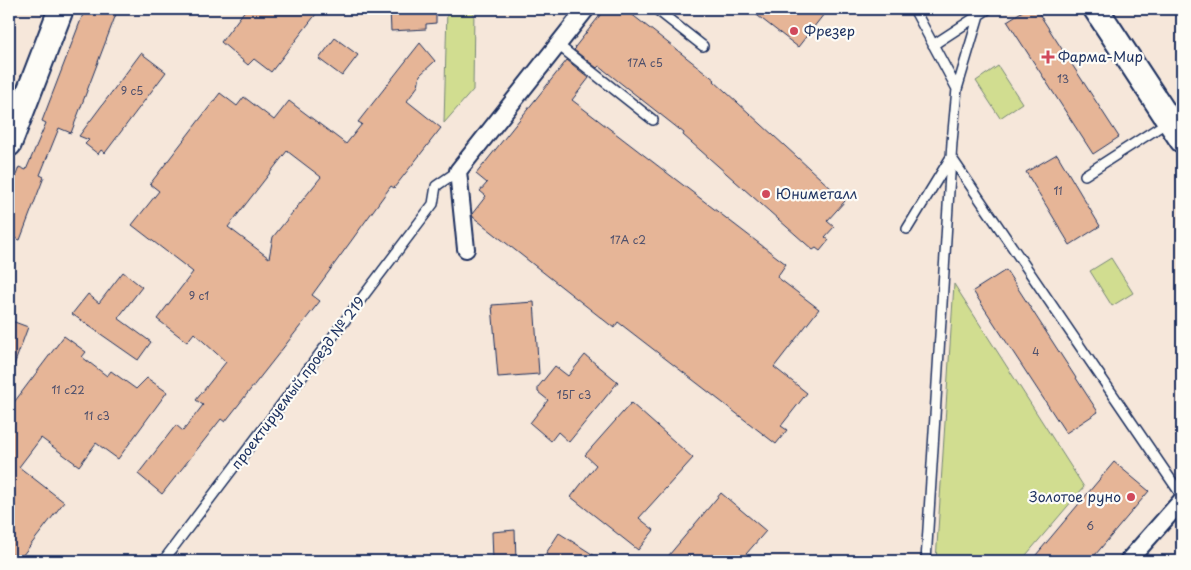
<svg xmlns="http://www.w3.org/2000/svg" width="1191" height="570" font-family="'Playpen Sans',sans-serif">
<style>
.green{fill:#d1dd90;stroke:#768677}
.building{fill:#e6b597;stroke:#1b2f5e;fill-rule:evenodd}
.lines{fill:none;stroke-linecap:round;stroke-linejoin:round}
.lane-casing{stroke:#1b2f5e;stroke-width:12}
.street-casing{stroke:#1b2f5e;stroke-width:20}
.secondary-casing{stroke:#1b2f5e;stroke-width:28}
.lane{stroke:#fdfcf7;stroke-width:9}
.street{stroke:#fdfcf7;stroke-width:16}
.secondary{stroke:#fdfcf7;stroke-width:24}
.poi-dot{fill:#d1495b;stroke:#fdfcf7;stroke-width:2}
.labels{text-anchor:middle;stroke-width:4.5;stroke-linejoin:round;paint-order:stroke}
.number-label{font-size:11px;fill:#4e506c}
.poi-label{font-size:14px;fill:#1b2f5e;stroke:#fdfcf7;text-anchor:start}
.street-label{font-size:14px;fill:#1b2f5e;stroke:#fdfcf7}
</style>
<rect width="100%" height="100%" fill="#f6e7da"/>
<filter id="ink" filterUnits="userSpaceOnUse"><feTurbulence type="fractalNoise" baseFrequency=".02" numOctaves="2"/><feDisplacementMap in="SourceGraphic" scale="10" xChannelSelector="R" yChannelSelector="G"/><feConvolveMatrix kernelMatrix="1 2 1 2 8 2 1 2 1" color-interpolation-filters="sRGB"/></filter>
<g filter="url(#ink)">
<path class="green" d="M447,9h27l-1,81 -29,33z
M998,66l24,37 -22,15 -24,-37z
M1111,258l22,35 -21,13 -22,-35z
M954,284l130,203 -63,74h-85z"/>
<path class="building" d="M85,9h33l-47,124 -12,-5 -19,47 4,2 -24,63 -11,-4v-42l10,-27 7,3 20,-47 -4,-2z
M246,9h74l-49,63 -17,-13 -6,6 -27,-23z
M390,9h46v14l-10,1v5l-35,2z
M605,9h20l90,71 -1,1 131,120 -18,20 7,6 -9,10 4,3 -9,11 -4,-3 -3,2 -130,-115 1,-2 -85,-67 -2,2 -23,-18 2,-2 -1,-1z
M749,9h79l-30,38z
M1026,9h10l83,128 -26,17 -86,-133z
M335,38l23,17 -16,21 -23,-17z
M420,43l15,18 -15,14 -2,11 -11,15 34,27 -47,60 -3,-2 -79,109 8,6 -95,121 -4,-3 -59,75 -24,-20 38,-49 7,6 20,-26 -7,-5 30,-38 -32,-29 -7,9 -30,-23 36,-47 -61,-47 27,-34 -9,-7 70,-91 17,13 7,-9 30,23 15,-19 57,43 16,-20 -4,-2zM287,151l34,26 -48,60 -4,21 -41,-31z
M141,53l25,19 -61,81 -4,-3 -3,4 -13,-10 4,-4 -10,-4z
M567,60l22,18 -17,22 214,164 -9,13 42,32 -45,58 33,26 -26,33 6,4 -11,14 -158,-122 -4,6 -141,-111 -1,-3 14,-18 -6,-5 7,-8 -11,-9z
M1057,154l43,72 -30,19 -44,-73z
M1006,270l92,142 -32,21 -93,-142z
M123,272l19,15 -24,31 33,24 -13,18 -66,-46 16,-20 11,9z
M534,302l5,72 -41,3 -6,-72z
M9,320l19,7 -18,49 -1,-1z
M64,336l22,16 -4,5 25,19 4,-5 25,18 11,-11 20,14 -49,67 -22,-16 -17,23 -38,-28 -22,29 45,35 -45,58 -10,-8v-143z
M585,355l33,27 -49,60 -11,-10 -7,9 -21,-18 18,-23 -10,-8v-5l17,-21 13,10z
M631,403l62,55 -54,60 15,12 -16,20 -67,-53 25,-32 -11,-10z
M1114,462l35,29 -59,70h-59z
M721,493l45,38 -26,30h-76z
M515,530l1,31h-23l-1,-29z
M559,533l44,28h-62z"/>
<g class="lines">
<g class="lane-casing">
<path id="lane" d="M656,9l47,37
M914,9l43,80 -5,53 -26,419
M558,45l95,75
M933,45l46,-30
M957,89l22,-74 9,-6
M1085,175l84,-54
M907,229l44,-72 231,339
M163,561l270,-357 3,-18 22,-15"/>
</g>
<g class="street-casing">
<path id="street" d="M466,249l-8,-78 128,-162
M1128,561l54,-61"/>
</g>
<g class="secondary-casing">
<path id="secondary" d="M1096,9l86,131
M9,144l52,-135"/>
</g>
<use href="#lane" class="lane"/>
<use href="#street" class="street"/>
<use href="#secondary" class="secondary"/>
</g>
</g>
<g class="poi-dot">
<circle cx="794" cy="31" r="5"/>
<path d="M1045.5 49.5h5v5h5v5h-5v5h-5v-5h-5v-5h5z"/>
<circle cx="766" cy="194" r="5"/>
<circle cx="1131" cy="497" r="5"/>
</g>
<g class="labels">
<g class="number-label">
<text x="645" y="67">17А с5</text>
<text x="1063" y="83">13</text>
<text x="132" y="95">9 с5</text>
<text x="1058" y="195">11</text>
<text x="628" y="244">17А с2</text>
<text x="199" y="300">9 с1</text>
<text x="1036" y="356">4</text>
<text x="68" y="394">11 с22</text>
<text x="574" y="399">15Г с3</text>
<text x="97" y="420">11 с3</text>
<text x="1090" y="530">6</text>
</g>
<g class="poi-label">
<text x="804" y="36">Фрезер</text>
<text x="1058" y="62">Фарма-Мир</text>
<text x="776" y="199">Юниметалл</text>
<text x="1121" y="502" text-anchor="end">Золотое руно</text>
</g>
<g class="street-label">
<text transform="translate(298 383) rotate(-53)" y="5">проектируемый проезд № 219</text>
</g>
</g>
<rect width="1191" height="570" fill="none" stroke="#fdfcf7" stroke-width="30"/>
<rect x="15" y="15" width="1161" height="540" fill="none" stroke="#1b2f5e" stroke-width="2" filter="url(#ink)"/>
</svg>
